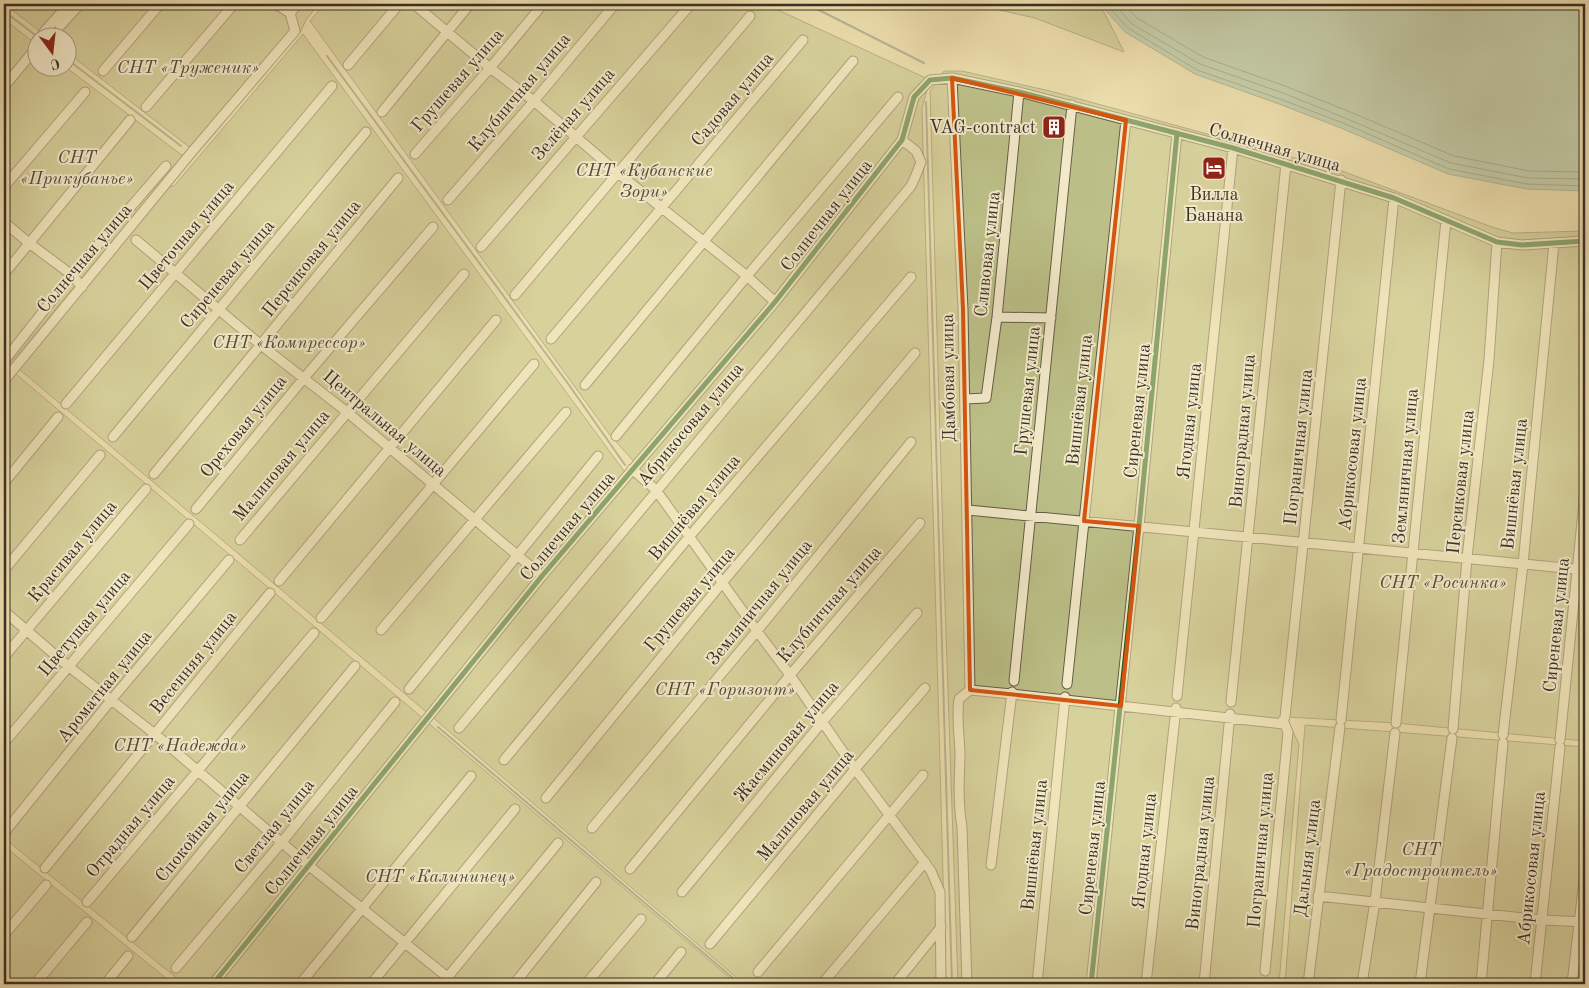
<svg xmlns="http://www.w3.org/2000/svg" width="1589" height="988" font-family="'Old Standard TT',serif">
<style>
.green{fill:#bcc088;stroke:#7a7858}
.water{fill:#99bca9;stroke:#738475}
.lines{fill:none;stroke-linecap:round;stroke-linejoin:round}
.shore{stroke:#697668;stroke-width:1}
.stream{stroke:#738475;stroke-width:2}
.minor-casing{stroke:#665c48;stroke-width:11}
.minor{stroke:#f3eaca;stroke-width:9}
.cycleway-casing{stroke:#f3eaca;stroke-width:8}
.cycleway{stroke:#1b5e20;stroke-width:5}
.marked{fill:none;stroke:#d6550f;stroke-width:4;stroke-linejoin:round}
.labels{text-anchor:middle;stroke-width:4;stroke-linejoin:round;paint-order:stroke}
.park-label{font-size:18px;font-style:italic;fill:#534d3a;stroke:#f3eaca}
.street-label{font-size:18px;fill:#393027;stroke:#f3eaca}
.poi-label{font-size:18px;fill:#393027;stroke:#f3eaca;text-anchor:end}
</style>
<rect width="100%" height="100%" fill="#eddead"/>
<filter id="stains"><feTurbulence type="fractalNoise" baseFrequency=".004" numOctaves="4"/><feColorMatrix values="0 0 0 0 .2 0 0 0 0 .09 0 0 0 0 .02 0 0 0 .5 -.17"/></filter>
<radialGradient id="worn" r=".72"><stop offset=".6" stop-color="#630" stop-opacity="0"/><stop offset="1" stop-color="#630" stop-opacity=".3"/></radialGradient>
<path class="green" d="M4,4h315l-13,16 -5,11 -104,122 -129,-100v-15l-21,-1z
M324,4h441l165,76 -8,28 24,876h-202l-314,-269 -417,-351 146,-175 15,-3 129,-152 324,441 9,-11 -27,-30 -299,-413z
M982,4h118l24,48 -89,-34 -45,-10z
M4,19l33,26 1,23h29l116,88 -179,215z
M944,71h18l92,21 288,79 150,56 21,6 72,-2v510l-189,-18 -110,-6 13,27 -20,240h-321l-14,-410 -14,-483z
M10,369l727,615h-553l-180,-146v-461z
M1305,725l280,22v237h-300z
M4,846l169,138h-169z"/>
<path class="water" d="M1100,4h485v187l-58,-2 -79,-15 -107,-46 -62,-24 -84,-30 -70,-42z"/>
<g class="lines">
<path class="shore" d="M1106,4l22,24 69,42 83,29 63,24 106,46 78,15 58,2
M1114,4l18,20 68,40 83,29 62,25 106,45 77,15 57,1
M1124,4l13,14 66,39 82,29 63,25 106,45 75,15 56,1"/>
<path class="stream" d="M807,4l117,59
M4,11l35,27
M48,38l9,-12
M327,56l242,329 56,80
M68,60l113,86
M926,102l26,882
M438,727l302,257"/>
<g class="minor-casing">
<path id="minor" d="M276,4l14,9
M414,4l76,64 44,33 84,72 129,103 28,26
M60,26l20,-22
M43,33l26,-29
M348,65l51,-61
M103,71l57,-67
M952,78l11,231 7,381
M4,87l27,-33
M146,107l88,-103
M382,112l88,-108
M415,154l75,-86 53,-64
M4,187l81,-95
M448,200l86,-99 81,-97
M4,222l25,21 43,32 10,12
M136,240l125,105 86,67 195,164
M481,247l210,-243
M4,274l126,-154
M515,295l235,-279
M997,317l54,1
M551,339l252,-299
M4,361l68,-86 94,-109
M4,381l187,-228 104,-122 -5,-18 8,-9
M585,385l268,-324
M965,399l21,-1 11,-81 22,-225
M66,404l266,-318
M616,436l131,-160 151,-179
M113,437l253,-305
M632,469l24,21 101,141 33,44 65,94 76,102 9,21 1,92
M154,474l244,-296
M4,483l54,-66
M196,509l108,-131 129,-151
M968,510l617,60
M240,540l224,-266
M4,570l96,-115
M279,581l217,-261
M4,611l64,55 88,69 152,130 148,119
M321,618l213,-254
M381,630l185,-218
M4,657l142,-168
M1014,681l58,-576
M1067,684l59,-564
M409,689l189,-233
M1177,696l56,-548
M1231,702l55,-538
M1285,717l56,-537
M1341,720l53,-522
M1396,723l50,-503
M459,728l452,-542 5,-11 5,-13 -5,-11 -14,-11
M1453,729l14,-171 22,-198 8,-118
M1503,735l20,-171 31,-321
M1560,740l25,-248
M4,743l185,-219
M504,760l185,-223 222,-260
M546,798l176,-215 193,-230
M592,828l165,-197 154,-189
M4,833l108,-134 117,-139
M991,865l21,-173
M45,868l225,-275
M630,869l160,-194 130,-152
M682,892l141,-171 94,-108
M1318,896l225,24 42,2
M87,902l227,-269
M4,935l42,-50
M132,937l223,-271
M710,944l145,-175 70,-81
M176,968l106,-126 113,-140
M1265,971l23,-239 -5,-12
M758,972l165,-197
M35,984l52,-62
M105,984l23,-28
M213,984l329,-408 233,-274 127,-162 12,-43 16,-17 22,-2 67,14 214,56 161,50 103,44 25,3 63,-4
M300,984l171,-208
M371,984l144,-175
M442,984l116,-141
M514,984l82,-102
M586,984l55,-65
M655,984l26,-32
M822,984l103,-122
M895,984l46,-57
M967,984l-5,-157c-4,-23 -3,-46 -2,-70 0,-19 -4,-39 -1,-58l11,-9 42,4 271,30
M1037,984l28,-287
M1091,984l48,-458 38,-393
M1146,984l30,-276
M1204,984l26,-270
M1308,984l32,-257
M1362,984l13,-83 20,-168
M1420,984l32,-246
M1481,984l22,-241
M1535,984l25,-237
M1572,984l13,-112"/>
</g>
<use href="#minor" class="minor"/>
<g class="cycleway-casing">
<path id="cycleway" d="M213,984l329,-408 233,-274 127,-162 12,-43 16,-17 22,-2 67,14 214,56 161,50 103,44 25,3 63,-4
M1091,984l48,-458 38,-393"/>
</g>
<use href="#cycleway" class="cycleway"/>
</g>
<path d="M0 0H1589V988H0ZM952,78l174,42 -42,401 55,5 -18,180 -151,-16 -7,-381z" fill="#eddead" fill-opacity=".55" fill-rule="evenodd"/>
<path class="marked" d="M952,78l174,42 -42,401 55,5 -18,180 -151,-16 -7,-381z"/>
<defs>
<g id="building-square" transform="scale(1.25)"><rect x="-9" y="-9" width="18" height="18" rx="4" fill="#8f2418" stroke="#f3eaca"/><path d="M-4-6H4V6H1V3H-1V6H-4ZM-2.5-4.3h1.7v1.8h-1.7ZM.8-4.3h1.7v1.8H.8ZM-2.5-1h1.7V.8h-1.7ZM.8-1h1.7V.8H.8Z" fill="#fff"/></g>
<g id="hotel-square" transform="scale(1.25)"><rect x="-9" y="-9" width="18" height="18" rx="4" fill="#8f2418" stroke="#f3eaca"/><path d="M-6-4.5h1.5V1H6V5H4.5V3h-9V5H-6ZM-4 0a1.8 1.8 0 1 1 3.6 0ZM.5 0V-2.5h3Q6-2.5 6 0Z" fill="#fff"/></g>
</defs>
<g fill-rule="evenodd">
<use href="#building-square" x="1054" y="127"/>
<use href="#hotel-square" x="1214" y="168"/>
</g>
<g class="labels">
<g class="park-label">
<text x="188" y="73">СНТ «Труженик»</text>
<text x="77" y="163">СНТ<tspan x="77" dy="21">«Прикубанье»</tspan></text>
<text x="644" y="176">СНТ «Кубанские<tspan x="644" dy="21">Зори»</tspan></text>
<text x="289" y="348">СНТ «Компрессор»</text>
<text x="1443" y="588">СНТ «Росинка»</text>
<text x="725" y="695">СНТ «Горизонт»</text>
<text x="180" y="751">СНТ «Надежда»</text>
<text x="1421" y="855">СНТ<tspan x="1421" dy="21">«Градостроитель»</tspan></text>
<text x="440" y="882">СНТ «Калининец»</text>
</g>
<g class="street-label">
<text transform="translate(457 80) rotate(-49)" y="6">Грушевая улица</text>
<text transform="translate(519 92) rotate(-50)" y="6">Клубничная улица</text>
<text transform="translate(732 99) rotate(-50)" y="6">Садовая улица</text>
<text transform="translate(573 114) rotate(-49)" y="6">Зелёная улица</text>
<text transform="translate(1275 147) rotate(16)" y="6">Солнечная улица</text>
<text transform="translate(826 215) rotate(-52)" y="6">Солнечная улица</text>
<text transform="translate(186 235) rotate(-50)" y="6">Цветочная улица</text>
<text transform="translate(987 254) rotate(-84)" y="6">Сливовая улица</text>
<text transform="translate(84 258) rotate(-50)" y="6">Солнечная улица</text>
<text transform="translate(311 258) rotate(-51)" y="6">Персиковая улица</text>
<text transform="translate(227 274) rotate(-50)" y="6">Сиреневая улица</text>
<text transform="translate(948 378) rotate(-91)" y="6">Дамбовая улица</text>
<text transform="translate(1027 391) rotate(-84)" y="6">Грушевая улица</text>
<text transform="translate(1079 400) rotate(-84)" y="6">Вишнёвая улица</text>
<text transform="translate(1137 411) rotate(-84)" y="6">Сиреневая улица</text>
<text transform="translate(1189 421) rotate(-84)" y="6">Ягодная улица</text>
<text transform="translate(385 423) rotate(40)" y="6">Центральная улица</text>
<text transform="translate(690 424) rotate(-50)" y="6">Абрикосовая улица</text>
<text transform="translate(243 426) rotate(-51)" y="6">Ореховая улица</text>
<text transform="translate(1242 431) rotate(-85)" y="6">Виноградная улица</text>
<text transform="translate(1298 447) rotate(-84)" y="6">Пограничная улица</text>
<text transform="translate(1352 454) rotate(-84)" y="6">Абрикосовая улица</text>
<text transform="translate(281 465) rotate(-50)" y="6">Малиновая улица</text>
<text transform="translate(1405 466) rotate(-85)" y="6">Земляничная улица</text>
<text transform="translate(1460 482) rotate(-84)" y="6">Персиковая улица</text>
<text transform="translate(1514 484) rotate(-84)" y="6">Вишнёвая улица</text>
<text transform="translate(694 507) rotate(-50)" y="6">Вишнёвая улица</text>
<text transform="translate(567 526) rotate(-50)" y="6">Солнечная улица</text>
<text transform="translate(72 551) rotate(-50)" y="6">Красивая улица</text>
<text transform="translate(689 599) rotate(-50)" y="6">Грушевая улица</text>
<text transform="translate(759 602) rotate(-51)" y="6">Земляничная улица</text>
<text transform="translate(829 604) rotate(-49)" y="6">Клубничная улица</text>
<text transform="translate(84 623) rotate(-50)" y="6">Цветущая улица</text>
<text transform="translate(1556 625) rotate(-84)" y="6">Сиреневая улица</text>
<text transform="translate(193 662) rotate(-51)" y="6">Весенняя улица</text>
<text transform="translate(104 686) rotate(-51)" y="6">Ароматная улица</text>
<text transform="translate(786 741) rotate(-50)" y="6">Жасминовая улица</text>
<text transform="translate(805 805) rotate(-50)" y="6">Малиновая улица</text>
<text transform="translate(130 826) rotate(-50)" y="6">Отрадная улица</text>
<text transform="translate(202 826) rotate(-51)" y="6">Спокойная улица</text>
<text transform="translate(274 826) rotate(-51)" y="6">Светлая улица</text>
<text transform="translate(311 840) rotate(-51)" y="6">Солнечная улица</text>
<text transform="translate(1034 845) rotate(-84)" y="6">Вишнёвая улица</text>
<text transform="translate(1092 848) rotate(-84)" y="6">Сиреневая улица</text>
<text transform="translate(1260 850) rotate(-85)" y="6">Пограничная улица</text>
<text transform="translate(1144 851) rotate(-84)" y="6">Ягодная улица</text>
<text transform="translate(1200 853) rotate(-84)" y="6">Виноградная улица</text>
<text transform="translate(1307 858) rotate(-83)" y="6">Дальняя улица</text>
<text transform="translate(1531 868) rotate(-84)" y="6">Абрикосовая улица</text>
</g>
<g class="poi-label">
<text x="1036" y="133">VAG-contract</text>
<text x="1214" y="200" text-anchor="middle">Вилла<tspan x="1214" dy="21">Банана</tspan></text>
</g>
</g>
<rect width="1589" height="988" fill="none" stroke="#eddead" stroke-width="20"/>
<rect x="5" y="5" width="1579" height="978" fill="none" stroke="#393027" stroke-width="2.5"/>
<rect x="10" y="10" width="1569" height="968" fill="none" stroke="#393027"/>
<g transform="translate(52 52) rotate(165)"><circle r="24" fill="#f3eaca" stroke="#a9a089"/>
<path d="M0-4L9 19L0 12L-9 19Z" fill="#8f2418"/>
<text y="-8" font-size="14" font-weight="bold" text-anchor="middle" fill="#393027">С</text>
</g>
<rect width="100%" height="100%" filter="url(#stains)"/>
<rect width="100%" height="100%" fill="url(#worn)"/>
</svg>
